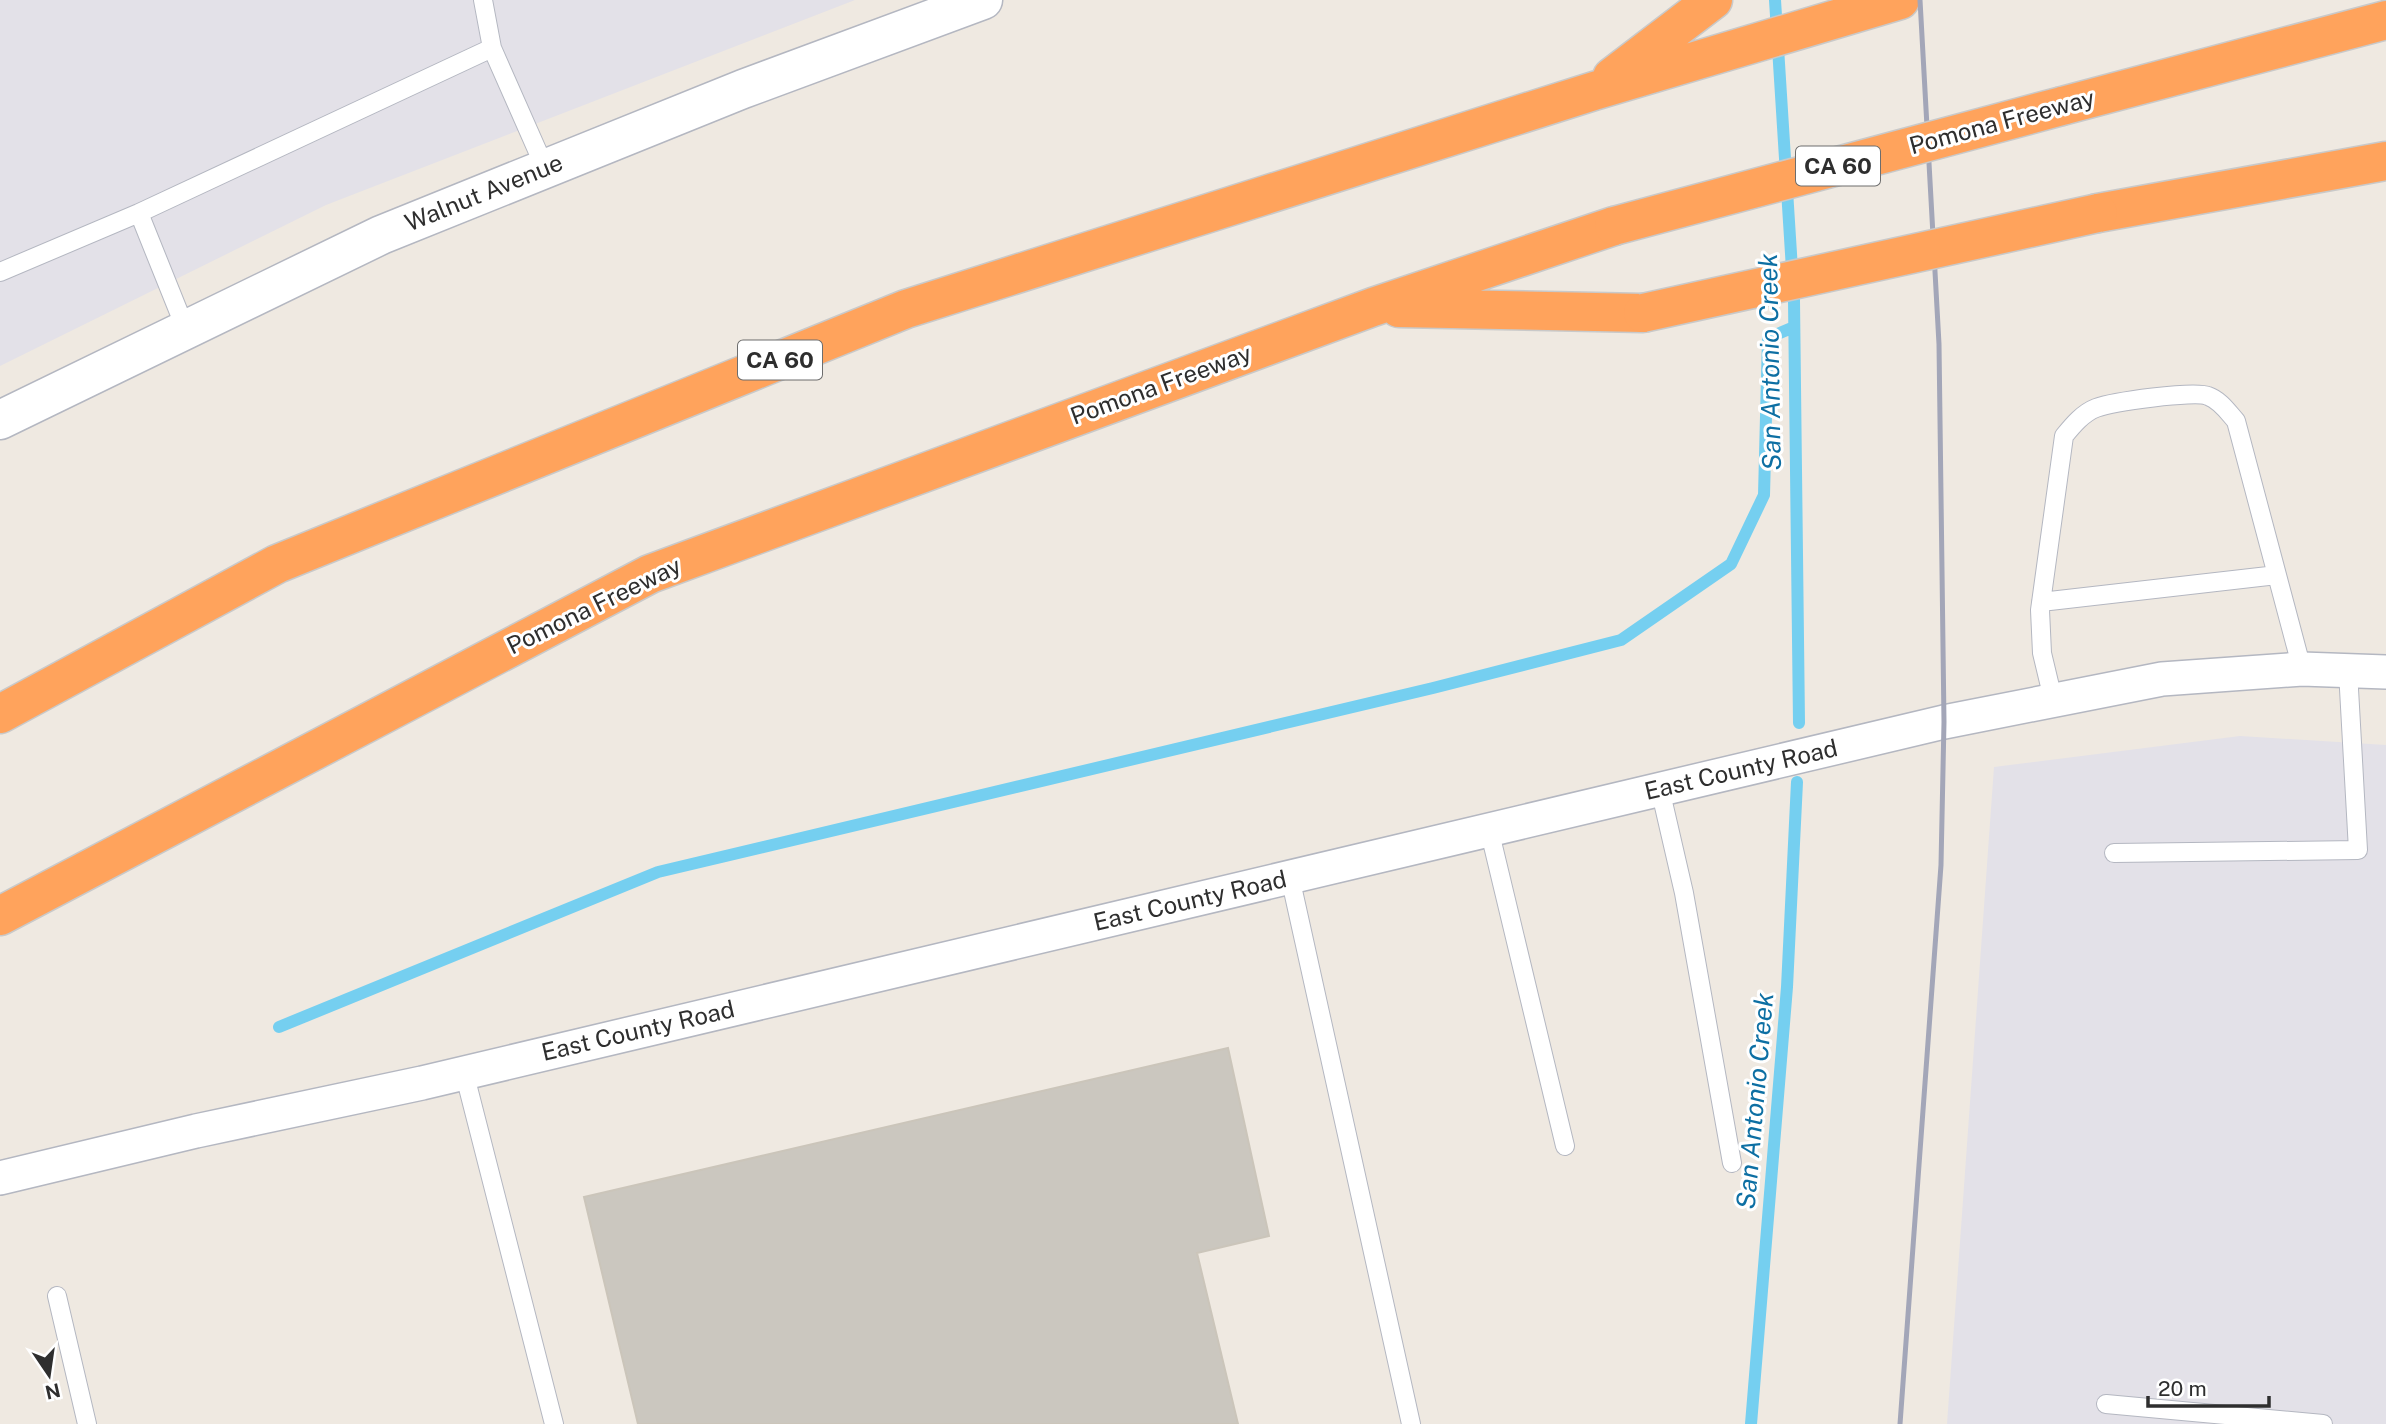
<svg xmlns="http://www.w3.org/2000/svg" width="2386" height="1424" font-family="'Public Sans',sans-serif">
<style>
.industrial{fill:#e3e1e8}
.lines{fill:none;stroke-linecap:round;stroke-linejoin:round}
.stream{stroke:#75cff0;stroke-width:12}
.building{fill:#cbc7bf;stroke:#cbc5ba;stroke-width:2}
.lane-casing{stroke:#b4b7c1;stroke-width:20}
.street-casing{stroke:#b4b7c1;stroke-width:36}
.secondary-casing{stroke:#b4b7c1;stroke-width:41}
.highway-casing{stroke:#c9c9c9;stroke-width:41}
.lane{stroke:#fff;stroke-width:18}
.street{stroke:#fff;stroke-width:33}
.secondary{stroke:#fff;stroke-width:38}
.highway{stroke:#ffa35c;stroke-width:38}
.rail{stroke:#a3a6b8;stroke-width:5}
.highway-bridge-casing{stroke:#c9c9c9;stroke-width:41;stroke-linecap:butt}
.highway-bridge{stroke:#ffa35c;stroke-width:38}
.labels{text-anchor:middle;stroke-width:6;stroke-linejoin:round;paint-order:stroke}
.shield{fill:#fff;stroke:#6d6d6d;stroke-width:2}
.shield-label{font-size:23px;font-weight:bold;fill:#2e2e2e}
.street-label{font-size:24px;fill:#2e2e2e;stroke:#fff}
.water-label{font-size:26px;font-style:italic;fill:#0d6fa3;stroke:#fff}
</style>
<rect width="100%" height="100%" fill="#efe9e1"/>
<path class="industrial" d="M0,0h855l-529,205 -326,161z
M2240,736l146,9v679h-439l47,-657z"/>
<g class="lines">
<path class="stream" d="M1775,0l19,301 5,422
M279,1027l379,-155 775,-184 188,-48 110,-76 33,-69 4,-157 26,-11
M1751,1424l36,-437 10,-205"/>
</g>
<path class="building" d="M1228,1048l41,188 -72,17 41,171h-600l-54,-227z"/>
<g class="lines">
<g class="lane-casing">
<path id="lane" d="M492,48l53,120
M0,272l139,-59
M186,330l-47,-117 353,-165 -9,-48
M2041,602l236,-27
M2053,699l-11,-46 -2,-43 24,-174c9,-11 19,-23 32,-28 16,-6 99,-18 112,-12 12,4 20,16 28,25l66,248
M1660,789l24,104 48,270
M1489,829l76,317
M2114,853l244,-3 -10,-179
M1290,877l121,547
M464,1072l90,352
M57,1296l30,128
M2106,1404l217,20"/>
</g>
<g class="street-casing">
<path id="street" d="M0,1178l196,-47 226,-48 1522,-361 218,-43 140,-10 84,3"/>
</g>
<g class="secondary-casing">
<path id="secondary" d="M0,420l381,-185 362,-146 240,-89"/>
</g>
<g class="highway-casing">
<path id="highway" d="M1612,77l101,-77
M2062,106l324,-86
M2098,213l288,-52
M1399,308l244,5
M0,714l277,-150 629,-255 688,-218 306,-91
M0,916l650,-342 723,-267 241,-81"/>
</g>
<use href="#lane" class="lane"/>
<use href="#street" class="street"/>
<use href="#secondary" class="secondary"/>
<use href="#highway" class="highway"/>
<path class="rail" d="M1900,1424l41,-559 3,-143 -5,-378 -19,-344"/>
<g class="highway-bridge-casing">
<path id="highway-bridge" d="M1614,226l448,-120
M1643,313l455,-100"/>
</g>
<use href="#highway-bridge" class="highway-bridge"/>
</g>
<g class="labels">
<g class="shield">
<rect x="1796" y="146.5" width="84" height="39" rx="5"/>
<rect x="738" y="340.5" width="84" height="39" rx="5"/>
</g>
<g class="shield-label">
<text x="1838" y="174">CA 60</text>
<text x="780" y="368">CA 60</text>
</g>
<g class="street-label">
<text transform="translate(2002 122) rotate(-15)" y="8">Pomona Freeway</text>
<text transform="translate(484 193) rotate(-22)" y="8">Walnut Avenue</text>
<text transform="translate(1161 385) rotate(-20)" y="8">Pomona Freeway</text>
<text transform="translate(594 606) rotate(-26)" y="8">Pomona Freeway</text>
<text transform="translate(1741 770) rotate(-13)" y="8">East County Road</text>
<text transform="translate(1190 901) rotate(-13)" y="8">East County Road</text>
<text transform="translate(638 1031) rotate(-13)" y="8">East County Road</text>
</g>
<g class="water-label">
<text transform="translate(1770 362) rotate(-91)" y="9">San Antonio Creek</text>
<text transform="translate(1755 1101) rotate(-85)" y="9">San Antonio Creek</text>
</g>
</g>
<g transform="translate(49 1375) rotate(167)" stroke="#ffffff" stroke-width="5" paint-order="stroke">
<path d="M0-5L12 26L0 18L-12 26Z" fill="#2e2e2e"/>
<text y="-10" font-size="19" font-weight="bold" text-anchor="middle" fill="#2e2e2e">N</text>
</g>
<path d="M2148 1396v10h121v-10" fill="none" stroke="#2e2e2e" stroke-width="3.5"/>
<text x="2158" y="1396" font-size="21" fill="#2e2e2e" stroke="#ffffff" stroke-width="5" paint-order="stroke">20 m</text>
</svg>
